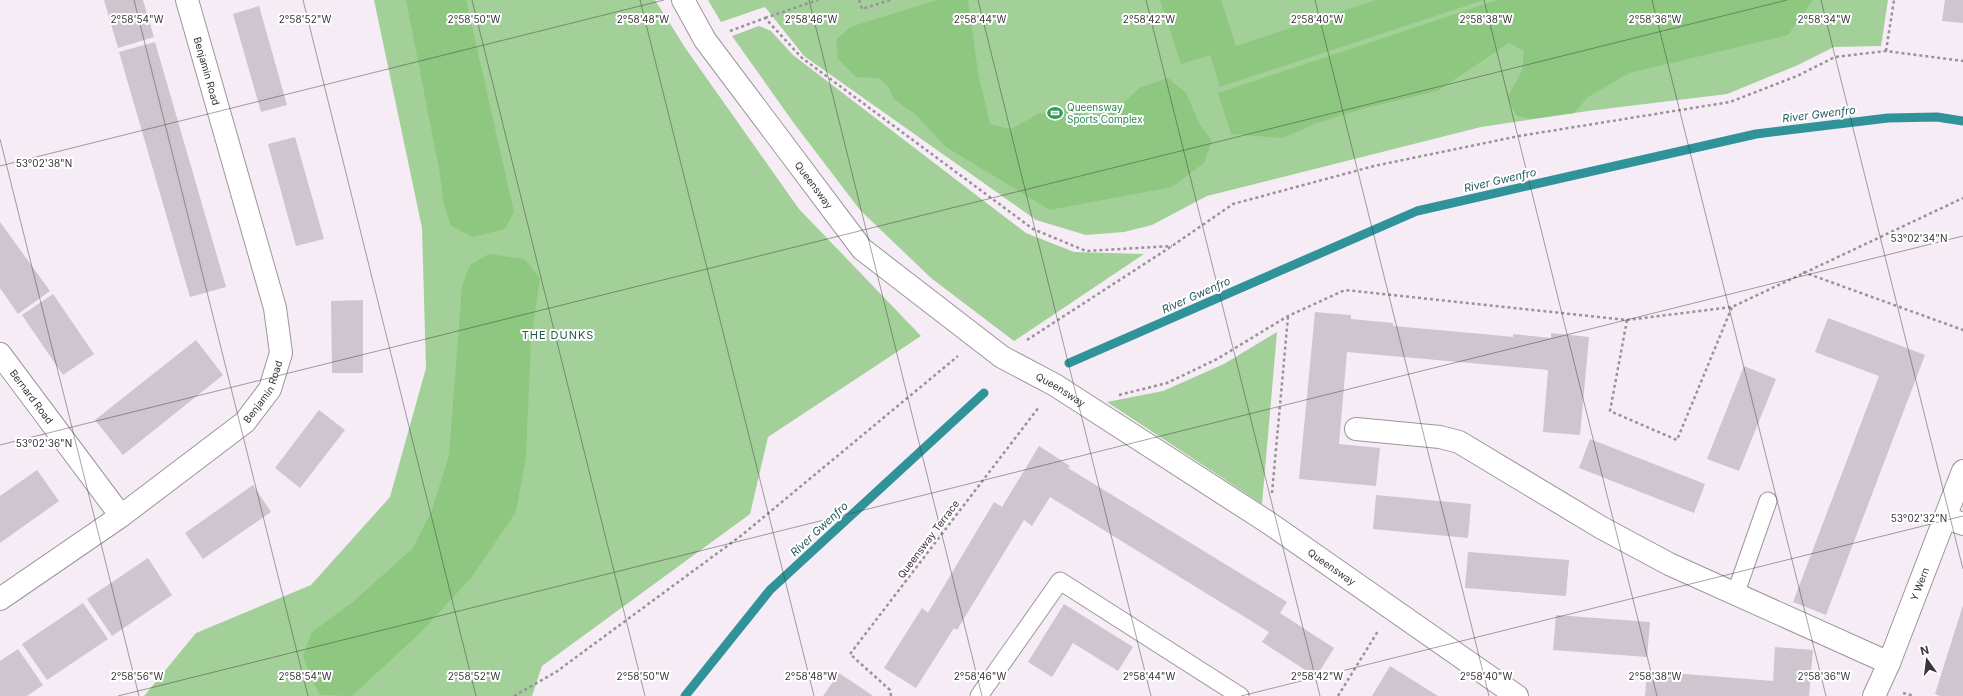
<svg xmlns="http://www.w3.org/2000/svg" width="1963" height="696" font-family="Inter,sans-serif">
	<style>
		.green { fill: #a2d098 }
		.forest { fill: #8ec780 }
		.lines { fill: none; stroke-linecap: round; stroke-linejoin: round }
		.stream { stroke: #31939a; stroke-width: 9 }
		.building { fill: #cfc5ce }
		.service-casing { stroke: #9d949c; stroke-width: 19 }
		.minor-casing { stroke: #9d949c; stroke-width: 24 }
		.tertiary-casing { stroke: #9d949c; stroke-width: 24 }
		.path { stroke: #999298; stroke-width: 2.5; stroke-dasharray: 3 3; stroke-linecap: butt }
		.service { stroke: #fff; stroke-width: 17 }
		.minor { stroke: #fff; stroke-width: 22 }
		.tertiary { stroke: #fff; stroke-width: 22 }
		.ticks { fill: none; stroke: #393538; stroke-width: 1; stroke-opacity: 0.45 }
		.labels { text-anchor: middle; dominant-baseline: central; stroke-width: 4; stroke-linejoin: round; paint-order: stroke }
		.street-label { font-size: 10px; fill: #393538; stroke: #fff }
		.leisure-label { font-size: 10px; fill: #27864d; stroke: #fff; text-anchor: start }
		.water-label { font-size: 11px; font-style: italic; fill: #235a5e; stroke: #fff }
		.neighbourhood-label { font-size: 11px; letter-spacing: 1px; fill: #225a52; stroke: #fff }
		.ticks-label { font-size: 10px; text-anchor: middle; fill: #393538; stroke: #fff; stroke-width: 4; stroke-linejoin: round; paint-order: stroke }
	</style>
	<rect width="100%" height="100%" fill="#f6ecf5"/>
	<g class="green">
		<path d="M374,0h281l31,49 113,160 122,127 -153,101 -18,77 -208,152 -10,30h-388l52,-63 115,-48 79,-88 36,-129 -4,-140z"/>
		<path d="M708,0h1180l-7,46 -47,1 -36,18 -71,29 -139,17 -107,16 -274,69 -55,29 -28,7 -38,3 -50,-15 -232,-164 -39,-49 -44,15z"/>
		<path d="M759,26l12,5 22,24 233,178 48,19 70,2 -130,87 -83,-63 -71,-68 -67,-88 -61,-86z"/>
		<path d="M1277,332l-15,172 -155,-102 56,-11 61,-27z"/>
	</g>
	<g class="forest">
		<path d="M406,0h60l48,212 -9,17 -32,8 -22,-11 -7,-21 -5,-36z"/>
		<path d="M937,0h31l10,72 12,52 21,5 27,-15 30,-6 22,10 31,-13 18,-17 29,-10 18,15 13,30 13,18 -8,22 -32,24 -122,23 -104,-63 -30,-32 -22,-16 -7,-14 -8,-7 -23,-1 -18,-18 -2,-19 14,-13z"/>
		<path d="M1160,0h61l15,46 140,-46h108l-264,87 -10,-32 -29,9z"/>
		<path d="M1497,0h316l-25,35 -159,38 -41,24 -14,16 -43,6 -14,-3 -10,-18 15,-27 2,-20 -15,-8 -72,48 -71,17 -49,15 -34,15 -52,-4 -13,-41z"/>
		<path d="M489,254l35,5 16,19 -9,61 -5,117 -10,56 -45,66 -51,55 -68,63 -32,-1 -11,-21 -6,-18 9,-24 42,-31 59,-53 19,-38 17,-55 13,-169 8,-21z"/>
	</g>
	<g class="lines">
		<g class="stream">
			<path d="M1069,363l348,-152 339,-77 132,-16 49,-1 26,4"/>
			<path d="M685,696l85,-106 214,-197"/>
		</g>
	</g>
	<g class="building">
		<path d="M104,0h39l11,37 -36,11z"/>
		<path d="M1945,0h18v23l-21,-2z"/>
		<path d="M259,6l28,99 -26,7 -28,-98z"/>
		<path d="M155,42l71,245 -36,10 -71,-245z"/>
		<path d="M295,137l29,102 -28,7 -28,-102z"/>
		<path d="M0,222l50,69 -32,23 -18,-26z"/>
		<path d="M53,294l41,60 -31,21 -41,-60z"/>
		<path d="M363,300v73h-31l-1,-72z"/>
		<path d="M1315,312l36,3v4l42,4v3l90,8 30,3v-3l38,4v-5l38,4 -9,98 -37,-3 5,-62 -201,-18 -8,92 41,4 -4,38 -77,-7z"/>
		<path d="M1828,318l97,37 -99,260 -33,-13 86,-226 -64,-24z"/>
		<path d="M196,340l27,35 -100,80 -28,-35z"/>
		<path d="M1744,366l32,13 -37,92 -32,-12z"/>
		<path d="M319,410l26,20 -45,58 -25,-20z"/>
		<path d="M1590,439l115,45 -11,29 -115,-45z"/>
		<path d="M1039,446l31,20 -2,2 219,134 -7,11 54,35 -18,29 -54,-35 7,-10 -219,-135 -18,29 -8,-6 -67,110 -3,-2 -38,60 -32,-20 38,-60 6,5 66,-111 8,5z"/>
		<path d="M37,470l22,31 -59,42v-47z"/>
		<path d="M253,485l18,27 -68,47 -18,-26z"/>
		<path d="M1376,495l95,9 -3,34 -95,-9z"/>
		<path d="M1468,552l101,8 -3,36 -101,-8z"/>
		<path d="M148,558l24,37 -60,41 -25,-37z"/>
		<path d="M83,603l25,36 -61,41 -25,-36z"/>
		<path d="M1064,604l69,43 -15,24 -45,-28 -21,34 -24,-15z"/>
		<path d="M1963,605v91h-23l-5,-2z"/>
		<path d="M1556,615l94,7 -3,35 -94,-7z"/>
		<path d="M1775,647l38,3 -4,46h-164l2,-25 126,10z"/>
		<path d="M18,649l25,36 -16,11h-27v-35z"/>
		<path d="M1390,666l48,30h-66z"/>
		<path d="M839,673l21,14 13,9h-50z"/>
	</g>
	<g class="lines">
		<defs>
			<g id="service">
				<path d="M1735,595l33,-94"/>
				<path d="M979,696l81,-115 180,115"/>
			</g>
			<g id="minor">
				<path id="s1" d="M0,354l121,162"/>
				<path d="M1356,429l84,8 19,5 143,86 67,36 220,99"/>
				<path d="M1946,518l17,6"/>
				<path id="s2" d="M0,599l121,-83 124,-94 25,-33 11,-36 -6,-45 -88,-308"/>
				<path id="s3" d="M1874,696l15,-33 74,-192"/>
			</g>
			<g id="tertiary">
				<path id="s4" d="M683,0l22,40 157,209 140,108 53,28 214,138 248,173"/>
			</g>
		</defs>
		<use href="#service" class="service-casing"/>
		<use href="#minor" class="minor-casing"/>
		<use href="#tertiary" class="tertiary-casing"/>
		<g class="path">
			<path d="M859,0l3,9 28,-9"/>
			<path d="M765,18l53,-18"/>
			<path d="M730,31l35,-13 37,40 231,171 53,22 86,-5"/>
			<path d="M1886,51l8,-51"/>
			<path d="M1803,272l160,58"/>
			<path d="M1627,320l-17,91 67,29 55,-133"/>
			<path d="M1027,340l145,-94 61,-42 141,-38 145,-30 211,-34 67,-26 38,-19 51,-6 77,10"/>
			<path d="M1119,395l48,-12 50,-24 71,-43 57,-26 282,30 105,-13 231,-109"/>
			<path d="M1272,493l16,-176"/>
			<path d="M1903,693l11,3"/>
			<path d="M514,696l42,-24 186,-137 216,-179"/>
			<path d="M891,696l-1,-6 -40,-36 189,-247"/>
			<path d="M1338,696l40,-65"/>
		</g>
		<use href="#service" class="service"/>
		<use href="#minor" class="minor"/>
		<use href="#tertiary" class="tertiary"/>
	</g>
	<path class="ticks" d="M134,0l174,696M303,0l173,696M472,0l173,696M640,0l174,696M809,0l173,696M978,0l173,696M1146,0l174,696M1315,0l174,696M1484,0l173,696M1652,0l174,696M1821,0l142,569M0,139l139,557M0,166l664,-166M0,445l1787,-445M118,696l1845,-460M1241,696l722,-180"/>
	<defs>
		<symbol id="stadium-bare" viewBox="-9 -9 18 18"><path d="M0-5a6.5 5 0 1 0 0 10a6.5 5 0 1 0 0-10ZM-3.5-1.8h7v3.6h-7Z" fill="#2e9e5b" stroke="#fff" stroke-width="2.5" paint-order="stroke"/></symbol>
	</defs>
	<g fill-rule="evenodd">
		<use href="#stadium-bare" x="1044" y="102" width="22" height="22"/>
	</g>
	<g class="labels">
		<g class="street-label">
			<text transform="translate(207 71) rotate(74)">Benjamin Road</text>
			<text stroke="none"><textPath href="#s4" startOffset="227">Queensway</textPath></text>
			<text stroke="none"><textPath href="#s4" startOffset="551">Queensway</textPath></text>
			<text stroke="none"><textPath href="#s2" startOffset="338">Benjamin Road</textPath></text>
			<text stroke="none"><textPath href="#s1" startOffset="53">Bernard Road</textPath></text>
			<text transform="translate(928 539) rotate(-53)">Queensway Terrace</text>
			<text stroke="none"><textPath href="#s4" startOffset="875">Queensway</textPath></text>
			<text stroke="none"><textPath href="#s3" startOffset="121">Y Wern</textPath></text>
		</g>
		<g class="leisure-label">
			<text x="1067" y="107">Queensway<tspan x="1067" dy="12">Sports Complex</tspan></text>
		</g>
		<g class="water-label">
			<text transform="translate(1819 114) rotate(-7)">River Gwenfro</text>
			<text transform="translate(1500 180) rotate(-13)">River Gwenfro</text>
			<text transform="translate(1196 295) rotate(-24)">River Gwenfro</text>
			<text transform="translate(819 529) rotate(-43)">River Gwenfro</text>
		</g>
		<g class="neighbourhood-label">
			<text x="558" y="335">THE DUNKS</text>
		</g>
	</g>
	<g class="ticks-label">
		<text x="1824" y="23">2°58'34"W</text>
		<text x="137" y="23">2°58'54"W</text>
		<text x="305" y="23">2°58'52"W</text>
		<text x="474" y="23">2°58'50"W</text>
		<text x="643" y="23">2°58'48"W</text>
		<text x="811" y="23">2°58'46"W</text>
		<text x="980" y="23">2°58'44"W</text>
		<text x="1149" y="23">2°58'42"W</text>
		<text x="1317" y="23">2°58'40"W</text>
		<text x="1486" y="23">2°58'38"W</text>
		<text x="1655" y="23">2°58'36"W</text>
		<text x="44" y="167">53°02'38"N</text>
		<text x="1919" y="242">53°02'34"N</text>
		<text x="44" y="447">53°02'36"N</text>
		<text x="1919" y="522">53°02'32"N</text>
		<text x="137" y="680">2°58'56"W</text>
		<text x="305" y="680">2°58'54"W</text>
		<text x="474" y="680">2°58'52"W</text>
		<text x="643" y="680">2°58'50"W</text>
		<text x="811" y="680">2°58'48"W</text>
		<text x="980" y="680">2°58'46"W</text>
		<text x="1149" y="680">2°58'44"W</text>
		<text x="1317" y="680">2°58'42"W</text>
		<text x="1486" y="680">2°58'40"W</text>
		<text x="1655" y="680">2°58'38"W</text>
		<text x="1824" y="680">2°58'36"W</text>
	</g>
	<g transform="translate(1927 660) rotate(346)" stroke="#ffffff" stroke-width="3" paint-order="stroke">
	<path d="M0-3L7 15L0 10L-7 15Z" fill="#393538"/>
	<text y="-6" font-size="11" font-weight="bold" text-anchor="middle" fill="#393538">N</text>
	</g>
</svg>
